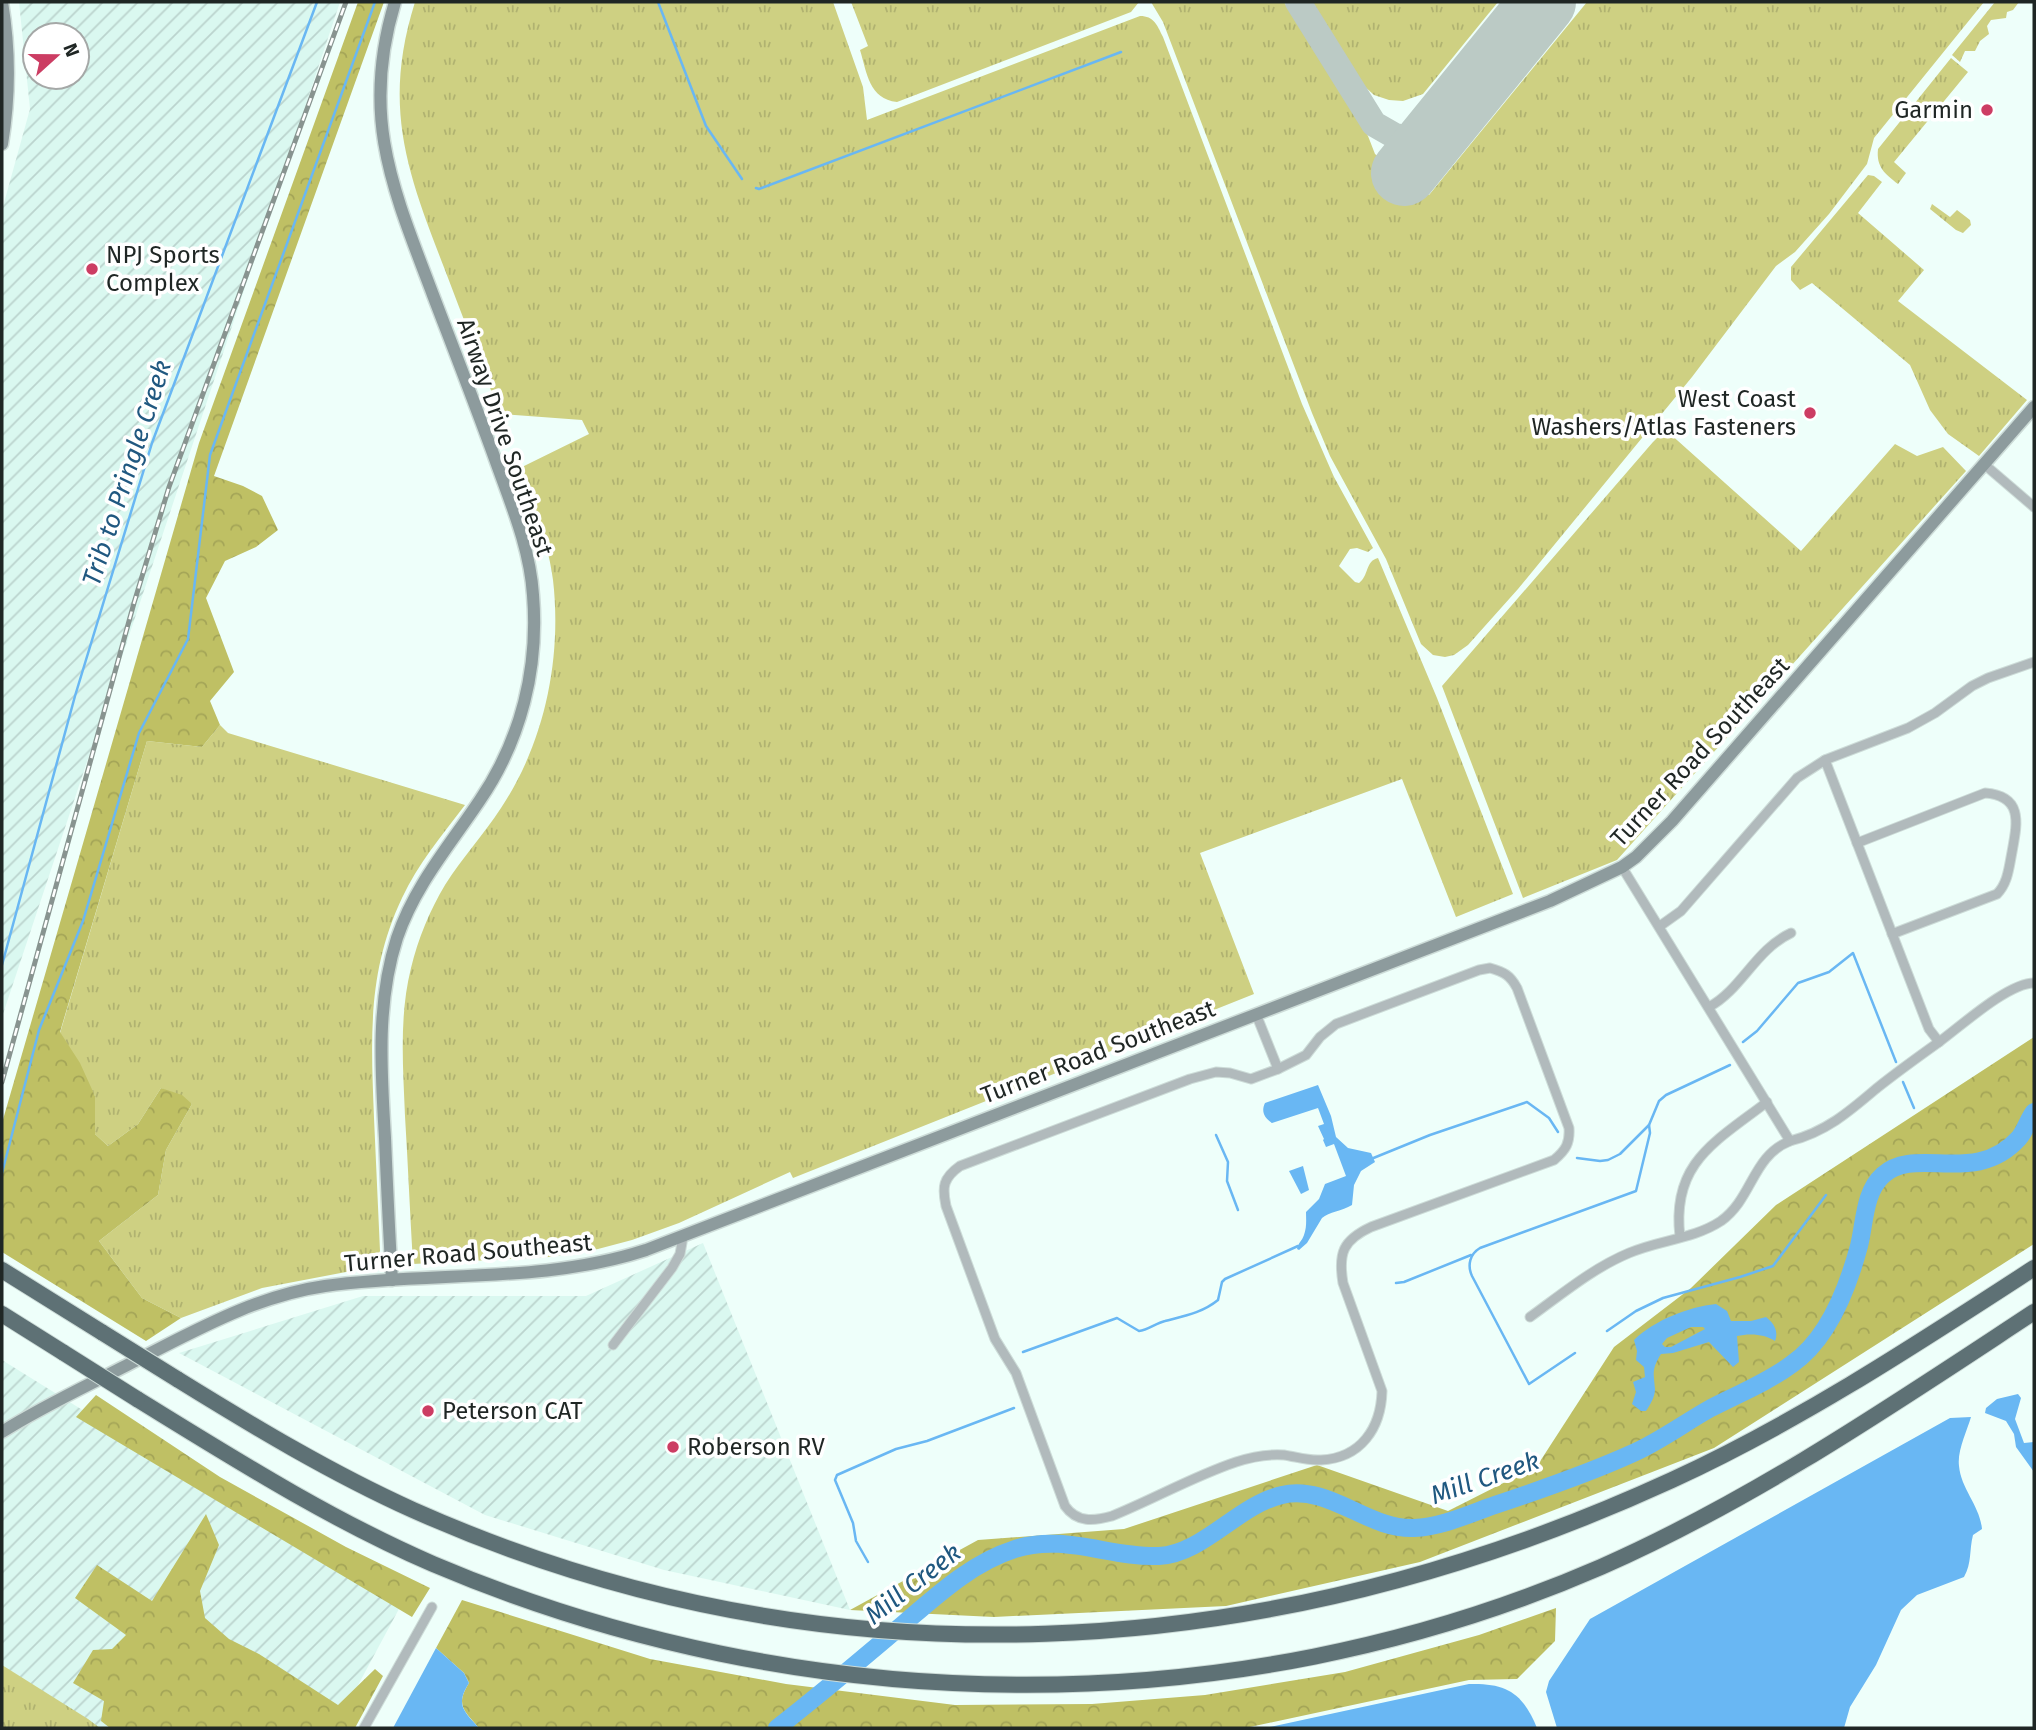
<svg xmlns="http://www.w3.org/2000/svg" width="2036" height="1730" font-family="'Fira Sans',sans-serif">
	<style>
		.industrial { fill: url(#industrial-furrows); fill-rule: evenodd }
		.grass { fill: url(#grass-tufts) }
		.forest { fill: url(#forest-crowns) }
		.water { fill: #69b7f3; fill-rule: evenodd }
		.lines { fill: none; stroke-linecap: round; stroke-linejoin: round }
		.stream { stroke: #69b7f3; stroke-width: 2.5 }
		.river { stroke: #69b7f3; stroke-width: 18 }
		.taxiway { stroke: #bbcac5; stroke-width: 26 }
		.runway { stroke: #bbcac5; stroke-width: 66 }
		.street-casing { stroke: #cddcd8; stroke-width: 11 }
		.secondary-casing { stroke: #cddcd8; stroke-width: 15 }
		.highway-casing { stroke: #cddcd8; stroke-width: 18 }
		.street { stroke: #b1babc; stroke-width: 9 }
		.secondary { stroke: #8d9b9d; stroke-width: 12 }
		.highway { stroke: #5e7175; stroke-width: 16 }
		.rail-casing { stroke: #889490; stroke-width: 5 }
		.rail { stroke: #fff; stroke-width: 2.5; stroke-dasharray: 8; stroke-linecap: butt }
		.highway-bridge-casing { stroke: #cddcd8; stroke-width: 18; stroke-linecap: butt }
		.highway-bridge { stroke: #5e7175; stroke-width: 16 }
		.poi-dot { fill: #cc3d63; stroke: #fff; stroke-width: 2.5 }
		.labels { text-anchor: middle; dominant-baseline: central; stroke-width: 7; stroke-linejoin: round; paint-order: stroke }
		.poi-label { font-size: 24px; fill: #1f2624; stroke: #fff; text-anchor: start }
		.street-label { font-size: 24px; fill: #1f2624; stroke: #fff }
		.water-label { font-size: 26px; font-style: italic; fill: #205880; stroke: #fff }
	</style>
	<defs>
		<pattern id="industrial-furrows" width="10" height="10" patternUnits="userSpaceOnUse" patternTransform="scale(1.75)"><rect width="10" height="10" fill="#daf8f0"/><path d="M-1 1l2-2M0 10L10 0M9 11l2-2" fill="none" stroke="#bbd4ce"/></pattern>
		<pattern id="grass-tufts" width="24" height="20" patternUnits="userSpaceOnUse" patternTransform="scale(1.75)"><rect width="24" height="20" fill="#ced082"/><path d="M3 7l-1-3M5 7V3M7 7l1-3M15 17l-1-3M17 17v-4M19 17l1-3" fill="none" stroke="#b0b270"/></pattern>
		<pattern id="forest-crowns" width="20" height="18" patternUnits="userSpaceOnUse" patternTransform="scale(1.75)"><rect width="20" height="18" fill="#bfc064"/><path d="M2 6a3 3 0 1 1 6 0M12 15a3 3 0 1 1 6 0" fill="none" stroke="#a4a557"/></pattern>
	</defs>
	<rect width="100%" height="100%" fill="#eefffa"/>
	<g class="industrial">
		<path d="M19,2h321l-338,1015v-807l28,-101zM35,35h42v42h-42z"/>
		<path d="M703,1243l147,367 -186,-40 -179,-55 -306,-162 184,-57h223z"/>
		<path d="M2,1360l398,247 -65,121h-333z"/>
	</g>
	<g class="grass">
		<path d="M415,2h418l30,85 4,33 273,-104c14,0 17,9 23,21l139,367 32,73 39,71 -5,4 -11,-4 -7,1 -11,17 16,16 4,1c10,-7 6,-22 19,-25l59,140 76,196 -57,23 -54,-138 -202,74 54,141 -461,184 -3,-6 -111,51 -47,17 -34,9 -49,8 -136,7c-3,-50 -5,-99 -8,-148 -2,-50 -6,-100 6,-148 7,-29 19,-58 34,-83 17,-27 39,-51 56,-77 44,-66 61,-150 52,-228 -5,-39 -20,-75 -33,-112l69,-34 -7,-14 -82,-6c-18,-48 -37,-96 -55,-144 -38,-98 -63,-163 -30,-268z"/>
		<path d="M851,2h288l-8,10 -234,90c-28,-3 -30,-29 -37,-52l8,-4z"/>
		<path d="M1151,2h133l84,134 7,18 54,41 158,-193h397l-110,136 -7,26 -38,50 -34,38 -19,14 -84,111 -174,212 -50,56 -14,10 -9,2 -12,-2 -12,-11 -35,-85 -56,-103 -18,-43 -149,-391z"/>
		<path d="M1311,2h187l-75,92 -20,7 -14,-1 -15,-5 -11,-10z"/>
		<path d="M1995,2h24l-6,8 -6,2 -1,6 -15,2 -4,6 2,8 -9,7 -5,10h-10l-5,11 -8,-7z"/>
		<path d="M1951,58l17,14 -74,90 12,11 -8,11c-13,-10 -22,-17 -20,-35z"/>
		<path d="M1868,175l6,1 8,6 -24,31 66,57 -26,31 129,99 -48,56 -31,-22 -18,-24 -20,-45 -98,-82 -12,7 -9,-10v-13z"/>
		<path d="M1932,204l18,13 7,-7 13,10 1,5 -8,8 -7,-3 -26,-21z"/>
		<path d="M1668,432l133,119 94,-107 22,12 26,-9 23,24 -349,389 -94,38 -81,-212 211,-244 9,-9z"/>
		<path d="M220,725l8,8 237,72c-23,30 -47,59 -63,93 -35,74 -31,140 -28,220 2,44 4,89 6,133l-5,11 -8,6 -105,20 -81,30 -39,-20 -43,-57 59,-46 8,-45 26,-46 -31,-16 -23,36 -30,22 -13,-12v-38l-35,-63 87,-292 55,6z"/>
		<path d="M2,1665l86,54 12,9h-98z"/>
	</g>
	<g class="forest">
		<path d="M358,2h26l-170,474 29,10 19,10 16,34 -22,17 -31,14 -19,37 28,74 -24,29 10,24 -18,22 -55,-6 -87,291 20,31 15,33v38l13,12 30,-22 23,-36 21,7 10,9 -26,46 -8,45 -59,46 43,57 39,20 -35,23 -144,-89v-129l197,-680z"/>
		<path d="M2034,1037v207l-320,204 -294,114 -194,44 -232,11 -144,-7 128,-70 146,-11 193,-64 131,46 89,-45 77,-119 77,-59 85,-83z"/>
		<path d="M96,1395l124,82 126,70 84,41 -18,29 -336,-200z"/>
		<path d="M206,1514l13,31 -19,46 5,27 24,21 30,15 79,51 37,-36 8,7 -28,52h-245l-9,-7 3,-20 -31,-18 20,-33 19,-1 14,-14 -51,-37 22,-33 55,36z"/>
		<path d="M462,1600l188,59 136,25 169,21 137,-1 113,-9 140,-23 134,-37 77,-27 -1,33 -38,38 -48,1 -224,48h-766c-15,-17 -24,-23 -10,-45l-5,-10 -28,-25z"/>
	</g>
	<g class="water">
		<path d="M1318,1085l13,31 5,21 12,11 23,5 4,9 -14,9 -7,14 -2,20c-10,6 -23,7 -30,13l-15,25 -8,7 -2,-1c1,-6 5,-8 7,-14 3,-8 2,-16 2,-23l13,-13 6,-15 21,-8 -12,-32 -8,3 -3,-7 1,-1 -6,-13 6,-2 -6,-16 -46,15c-8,-5 -11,-12 -7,-20z"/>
		<path d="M1303,1166l6,24 -8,4 -12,-23z"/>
		<path d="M1716,1304l11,7 4,10h20l15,-4c8,6 13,15 9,24 -10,-7 -25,-8 -38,-5l2,26 -6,5 -24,-25 -36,11 -12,1c-10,16 -7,19 -6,35 0,8 -5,16 -9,22h-5l-9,-7 4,-12 -3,-10 12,-5 -1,-10 -8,-7 1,-9 -3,-11c21,-20 54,-33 82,-36zM1691,1327h12l2,2 -34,18h-6l-3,-3 5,-6z"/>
		<path d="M2018,1394l3,4 -6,21 9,24 10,-1v30l-18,-25 -2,-13 -8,-13 -21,-8 1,-5 11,-9z"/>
		<path d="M1971,1417c-4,14 -14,34 -12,49 2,23 21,40 23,63l-9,6c-4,16 -1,28 -9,42l-47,18 -16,15 -25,55 -26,42 -6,21h-287l-11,-36 3,-11 41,-62 360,-201z"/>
		<path d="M436,1648l28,25 5,10c-14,22 -5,28 10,45h-86z"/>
		<path d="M1469,1684c37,-1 53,8 68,44h-272z"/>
	</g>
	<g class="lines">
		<g class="stream">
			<path d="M658,2l48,124 36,53"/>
			<path d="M756,188l3,1 362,-137"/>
			<path d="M2,965l73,-269 77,-253 165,-441"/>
			<path d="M1743,1042l14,-11 41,-48 31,-11 24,-19 43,109"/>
			<path d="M1903,1082l11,26"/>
			<path d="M1216,1135l12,27 -1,19 11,29"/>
			<path d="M1577,1158l23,3 8,-1 12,-6 29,-29 10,-24 7,-6 64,-30"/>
			<path d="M1371,1159l59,-24 97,-33 22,16 9,14"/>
			<path d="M2,1173l37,-143 44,-109 56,-188 49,-94 22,-184 165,-453"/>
			<path d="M1396,1283l8,-1 67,-27"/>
			<path d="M1607,1331l29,-20 27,-13 77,-21 33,-11 53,-71"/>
			<path d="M1023,1352l94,-34 22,13c9,-1 17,-8 26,-10 19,-5 37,-8 53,-21l4,-18 3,-3 73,-33"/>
			<path d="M1575,1353l-46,31 -57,-108c-5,-11 -2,-22 8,-28l156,-57 14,-58 -1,-8"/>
			<path d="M868,1562l-12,-21 -3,-18 -18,-43 2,-5 59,-26 31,-8 87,-33"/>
		</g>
		<path class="river" d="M777,1728c40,-31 79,-64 118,-97 37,-31 73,-67 120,-82 49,-16 95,9 144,7 44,-2 79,-51 123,-61 47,-11 86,35 132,33 27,-1 55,-14 81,-23 45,-15 92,-31 136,-51 28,-12 53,-31 80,-46 27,-14 57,-26 81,-44 36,-25 56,-77 67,-118 6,-24 5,-54 24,-71 33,-30 92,12 136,-37 6,-7 9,-18 15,-26"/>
		<path class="taxiway" d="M1298,2l76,122 21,12 22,4 23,-11"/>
		<path class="runway" d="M1404,173l139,-171"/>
		<defs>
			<g id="street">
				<path d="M1985,465l49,42"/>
				<path d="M2034,662l-46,16 -16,8 -37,27 -27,15 -83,32 104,269 10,13c22,-16 69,-59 95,-59"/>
				<path d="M1857,843l128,-50c39,3 32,31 27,59 -3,15 -4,31 -15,42l-105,40"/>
				<path d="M1622,867l168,274c36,-9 60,-30 87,-53 20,-16 41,-31 62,-46"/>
				<path d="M1660,926l21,-15 116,-133 28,-18"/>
				<path d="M1490,968c14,4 20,7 27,20l52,140c1,15 -3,22 -15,32l-183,67c-28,13 -33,26 -28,56l39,108c-1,37 -21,67 -61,69 -13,1 -24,-3 -37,-5 -16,-1 -33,2 -48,7 -42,14 -82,37 -124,54 -18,5 -35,7 -47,-10l-49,-133 -21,-34 -49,-133c-4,-19 -3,-28 14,-40l230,-87 26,-7 14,1 21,6 27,-10 28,-14 14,-18 16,-13 143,-54z"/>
				<path d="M1709,1007c33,-18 46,-57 82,-74"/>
				<path d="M1256,1014l22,55"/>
				<path d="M1680,1237c-9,-74 35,-95 87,-135"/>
				<path d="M1530,1317c32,-23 63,-49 99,-64 30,-13 65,-14 92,-32 32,-23 31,-65 69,-80"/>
				<path d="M613,1345l59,-77 8,-14 3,-17"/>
				<path d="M364,1728l68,-121"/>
			</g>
			<g id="secondary">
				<path d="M2,144c8,-48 8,-94 0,-142"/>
				<path d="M392,1280c-3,-47 -5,-94 -7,-142 -4,-67 -9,-135 12,-200 18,-53 53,-93 83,-138 41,-60 59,-132 53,-205 -3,-47 -22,-91 -38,-136 -20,-55 -41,-109 -62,-164 -40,-106 -73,-178 -38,-293"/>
				<path d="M2,1432c41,-26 87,-47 131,-70 62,-31 122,-66 192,-76 107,-15 217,-2 321,-36l904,-349 72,-34 14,-10 36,-36 362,-414"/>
			</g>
			<g id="highway">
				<path d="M2,1270l101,63"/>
				<path d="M2,1314l62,39"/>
				<path d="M177,1379c76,47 154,94 236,131 413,184 854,156 1259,-30 128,-59 245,-136 362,-212"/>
				<path d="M137,1399c96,59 192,120 296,165 369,157 798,164 1168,3 154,-68 293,-163 433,-255"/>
			</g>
		</defs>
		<use href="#street" class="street-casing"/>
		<use href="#secondary" class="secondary-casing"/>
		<use href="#highway" class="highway-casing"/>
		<use href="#street" class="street"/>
		<use href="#secondary" class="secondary"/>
		<use href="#highway" class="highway"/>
		<defs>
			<path id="rail" d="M2,1082l132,-479 35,-116 177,-485"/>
		</defs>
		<use href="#rail" class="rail-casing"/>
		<use href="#rail" class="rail"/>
		<defs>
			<g id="highway-bridge">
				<path d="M103,1333l74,46"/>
				<path d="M64,1353l73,46"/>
			</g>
		</defs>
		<use href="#highway-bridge" class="highway-bridge-casing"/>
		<use href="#highway-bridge" class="highway-bridge"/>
	</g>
	<g class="poi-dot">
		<circle cx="1987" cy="110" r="7"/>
		<circle cx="92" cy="269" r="7"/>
		<circle cx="1810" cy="413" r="7"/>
		<circle cx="428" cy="1411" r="7"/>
		<circle cx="673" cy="1447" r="7"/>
	</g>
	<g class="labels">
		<g class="poi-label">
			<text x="1973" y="110" text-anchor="end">Garmin</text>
			<text x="106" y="255">NPJ Sports<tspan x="106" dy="28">Complex</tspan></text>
			<text x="1796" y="399" text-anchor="end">West Coast<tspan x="1796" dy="28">Washers/Atlas Fasteners</tspan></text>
			<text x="442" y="1411">Peterson CAT</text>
			<text x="687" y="1447">Roberson RV</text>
		</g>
		<g class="street-label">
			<text transform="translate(505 437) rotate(71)">Airway Drive Southeast</text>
			<text transform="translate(1700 752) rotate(-47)">Turner Road Southeast</text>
			<text transform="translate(1098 1052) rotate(-21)">Turner Road Southeast</text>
			<text transform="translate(468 1253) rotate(-5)">Turner Road Southeast</text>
		</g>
		<g class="water-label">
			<text transform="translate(127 473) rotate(-72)">Trib to Pringle Creek</text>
			<text transform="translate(1485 1478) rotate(-19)">Mill Creek</text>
			<text transform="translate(913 1584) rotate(-38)">Mill Creek</text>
		</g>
	</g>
	<rect width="2036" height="1730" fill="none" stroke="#1f2624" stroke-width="7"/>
	<g transform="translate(56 56) rotate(69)"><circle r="33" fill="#ffffff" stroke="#a5a8a7" stroke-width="2"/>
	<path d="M0-5L12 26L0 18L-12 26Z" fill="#cc3d63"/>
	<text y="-10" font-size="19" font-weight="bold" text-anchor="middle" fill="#1f2624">N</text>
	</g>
</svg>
